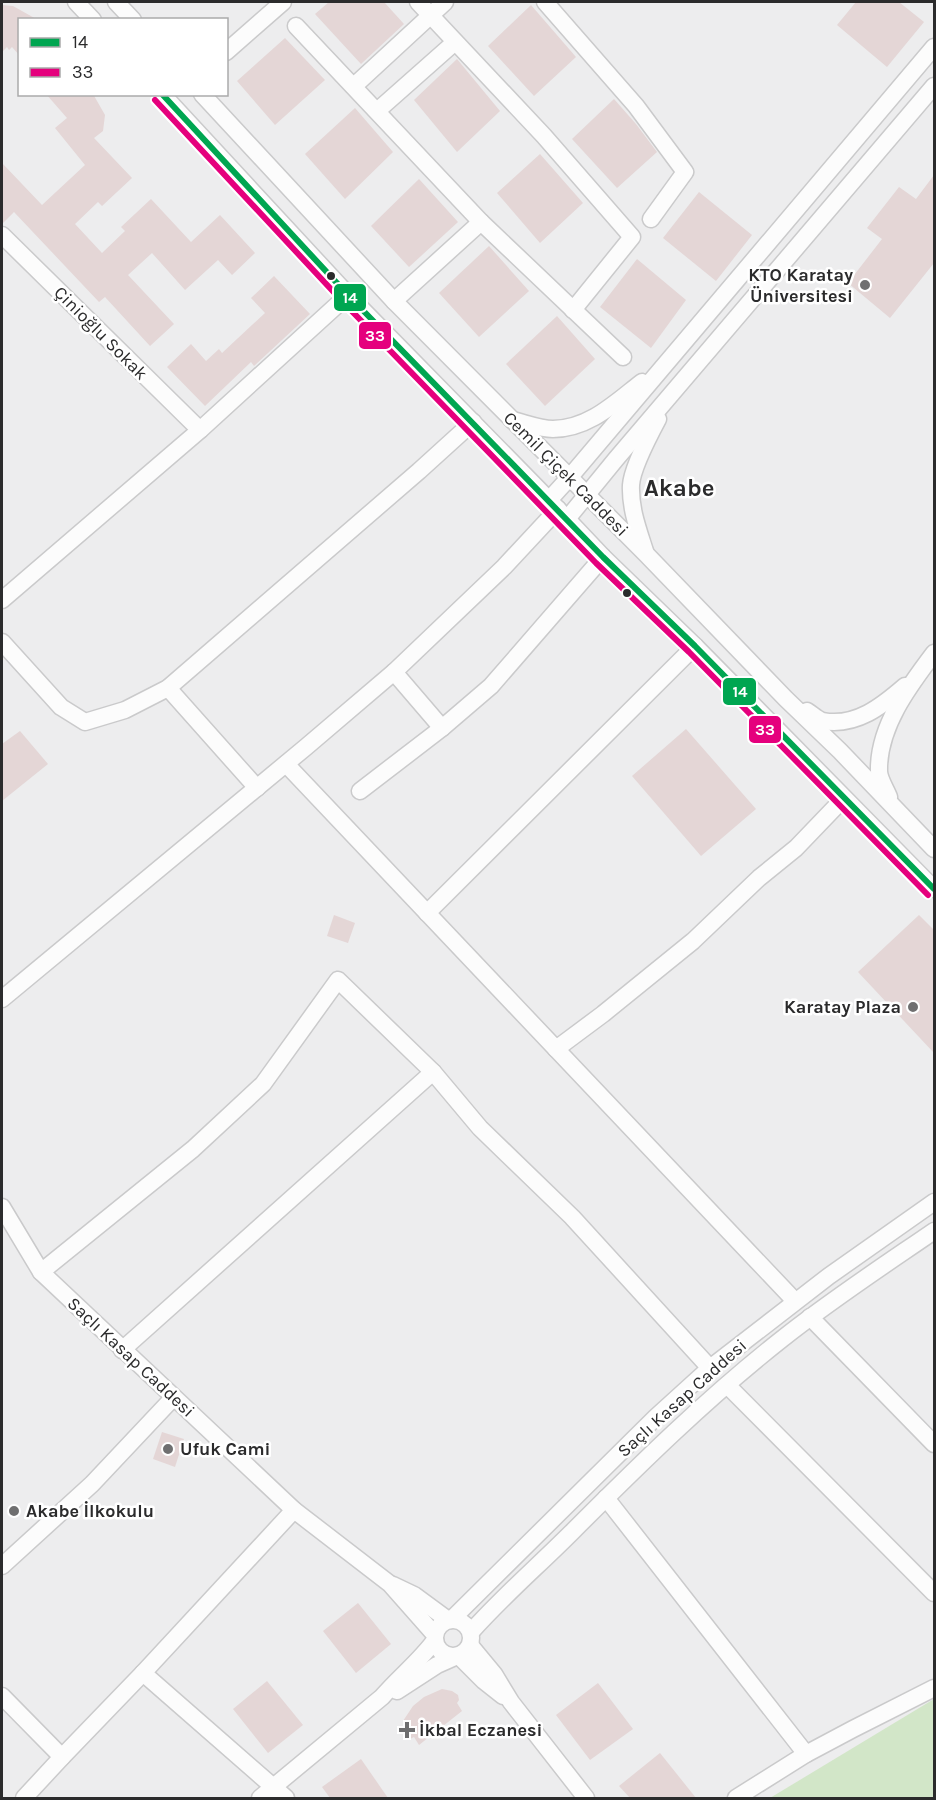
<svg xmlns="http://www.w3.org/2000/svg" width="936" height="1800" font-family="Karla,sans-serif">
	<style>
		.green { fill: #d2e6c8 }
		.building { fill: #e4d6d6 }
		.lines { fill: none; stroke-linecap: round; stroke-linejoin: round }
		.minor-casing { stroke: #cacacb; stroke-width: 19 }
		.minor { stroke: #fcfcfc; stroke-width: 16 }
		.bus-1-casing { stroke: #fff; stroke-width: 10 }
		.bus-2-casing { stroke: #fff; stroke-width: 10 }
		.bus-1 { stroke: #00a651; stroke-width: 6 }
		.bus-2 { stroke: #e5007d; stroke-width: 6 }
		.bus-dot { fill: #2b2b2c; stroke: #fff; stroke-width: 2 }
		.poi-dot { fill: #6f6f70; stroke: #fff; stroke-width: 2 }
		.labels { text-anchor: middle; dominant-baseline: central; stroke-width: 5; stroke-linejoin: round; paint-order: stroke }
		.poi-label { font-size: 18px; font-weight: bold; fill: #2b2b2c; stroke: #fff; text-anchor: start }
		.street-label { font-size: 18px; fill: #2b2b2c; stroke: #fff }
		.district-label { font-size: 24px; font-weight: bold; fill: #2b2b2c; stroke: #fff }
		.line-badge { stroke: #fff; stroke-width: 2 }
		.badge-label { font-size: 16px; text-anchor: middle; font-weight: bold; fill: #fff }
	</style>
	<rect width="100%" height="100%" fill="#ededee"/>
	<path class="green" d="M934,1699v99h-164z"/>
	<g class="building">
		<path d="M329,2h55l20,22 -43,40 -46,-50z"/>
		<path d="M856,2h43l25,20 -37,45 -50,-42z"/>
		<path d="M2,5l11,1 25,14h-18v36l-8,-9 -3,3 -2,-3 -5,5z"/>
		<path d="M531,5l45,52 -42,39 -46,-50z"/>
		<path d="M285,38l40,42 -50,45 -38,-44z"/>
		<path d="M457,59l43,52 -43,41 -43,-52z"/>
		<path d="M46,94h47l12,21 -2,16 -9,7 38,40 -30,28 -4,-4 -23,22 27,29 23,-22 -4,-4 30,-28 40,43 29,-27 35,38 -23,22 -14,-15 -33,30 -33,-37 -24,22 46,49 -24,22 -45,-49 -6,5 -85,-90 -12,12v-61l40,42 43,-40 -30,-37 12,-10z"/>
		<path d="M614,99l22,25 21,28 -40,36 -45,-49z"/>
		<path d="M355,108l38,44 -48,47 -40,-45z"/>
		<path d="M540,154l43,49 -43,40 -43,-50z"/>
		<path d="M934,175v88l-44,55 -42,-35 34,-44 -15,-11 32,-41 17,12z"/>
		<path d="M419,179l39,43 -49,45 -38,-41z"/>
		<path d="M699,192l53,43 -36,46 -53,-43z"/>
		<path d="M489,246l40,45 -50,46 -40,-44z"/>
		<path d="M637,259l49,41 -35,48 -51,-41z"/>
		<path d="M274,276l36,38 -56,52 -3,-4 -46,44 -38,-39 24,-23 15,17 13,-12 3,4 43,-40 -14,-15z"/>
		<path d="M557,316l38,43 -50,47 -39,-42z"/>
		<path d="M686,729l70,80 -55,47 -69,-80z"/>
		<path d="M20,731l28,33 -46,37v-57z"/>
		<path d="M334,915l21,8 -7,20 -21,-7z"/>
		<path d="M919,915l15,15v123l-76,-81z"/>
		<path d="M162,1432l22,7 -9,28 -22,-8z"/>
		<path d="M358,1603l33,41 -35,29 -33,-42z"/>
		<path d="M267,1681l36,44 -35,28 -35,-44z"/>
		<path d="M598,1683l35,46 -43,31 -34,-45z"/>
		<path d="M442,1689l10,2 6,4 1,5 -2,3 5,8 -43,34 -5,-8 -4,2 -6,-2 -1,-16 10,-15 11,-9z"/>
		<path d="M660,1753l36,45h-66l-11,-12z"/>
		<path d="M361,1759l27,39h-58l-8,-11z"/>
	</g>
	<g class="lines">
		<defs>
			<g id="minor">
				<path d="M76,2l17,18"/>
				<path d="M116,2l17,18"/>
				<path d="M418,2l126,134 88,101 -59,73"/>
				<path d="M545,2l91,104 49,66 -34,47"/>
				<path d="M296,26l185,196"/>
				<path d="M226,52l57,-50"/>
				<path d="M354,86l91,-84"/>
				<path d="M162,94l186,201 201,205 54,57 92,89 239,243"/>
				<path d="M202,94l192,207 252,253 140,145 54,52 94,98"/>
				<path d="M377,111l78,-69"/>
				<path d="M2,235l198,195"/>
				<path d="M394,301l87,-79 142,135"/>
				<path d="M512,420c13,3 28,9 41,9 36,0 63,-27 89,-47"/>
				<path d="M549,500l20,-22 365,-431"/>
				<path d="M567,519l49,-60 318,-373"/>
				<path d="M645,551c-7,-22 -15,-43 -14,-66 1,-16 19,-51 27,-66"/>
				<path d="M2,600l198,-170 148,-135"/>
				<path d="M2,642l59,65 24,15 40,-12 43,-22 251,-217 54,-49"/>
				<path d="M394,672l48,56"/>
				<path d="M168,688l89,100"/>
				<path d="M807,711c5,3 11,9 16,10 33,6 59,-15 82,-35"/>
				<path d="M286,764l509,537"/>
				<path d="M360,791l82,-63 49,-42 112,-129"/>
				<path d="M889,797c-3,-8 -10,-18 -10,-26 -1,-44 30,-85 55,-118"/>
				<path d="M427,913l268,-267"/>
				<path d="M2,999l304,-252 88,-75 110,-105 54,-58"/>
				<path d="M556,1049l47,-35 90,-73 66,-63 37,-30 48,-50"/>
				<path d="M2,1207l39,65 253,238 96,74 45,51"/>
				<path d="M41,1272l152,-123 70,-65 75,-104 95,92 47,56 92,89 138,151"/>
				<path d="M810,1317l124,127"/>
				<path d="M122,1350l311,-278"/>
				<path d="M727,1385l207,208"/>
				<path d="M606,1498l200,256"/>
				<path d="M2,1566l90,-82 81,-86"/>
				<path d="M393,1585l21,10 34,25"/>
				<circle cx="453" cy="1638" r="18"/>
				<path d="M451,1620l205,-203 54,-49 119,-92 105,-74"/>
				<path d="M471,1632c31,-35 67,-66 100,-99 68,-68 136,-135 211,-194 49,-39 101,-73 152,-108"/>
				<path d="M470,1645l24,29 17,28 75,96"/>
				<path d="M459,1656l25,25 19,15"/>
				<path d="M143,1673l143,125"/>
				<path d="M397,1691l40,-26 18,-8"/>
				<path d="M2,1696l60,61"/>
				<path d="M24,1798l38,-41 81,-84 151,-163"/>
				<path d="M260,1798l122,-101c17,-20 38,-36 53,-57"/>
				<path d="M736,1798l70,-44 47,-25 81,-41"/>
			</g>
		</defs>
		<use href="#minor" class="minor-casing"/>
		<use href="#minor" class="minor"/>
		<defs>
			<path id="bus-1" d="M162,94l186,201 255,262 92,89 239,243"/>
			<path id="bus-2" d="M155,100l187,201 254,262 93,89 239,243"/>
		</defs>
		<use href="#bus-1" class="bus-1-casing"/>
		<use href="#bus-2" class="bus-2-casing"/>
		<use href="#bus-1" class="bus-1"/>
		<use href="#bus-2" class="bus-2"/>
	</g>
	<g class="bus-dot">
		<circle cx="331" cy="276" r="5"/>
		<circle cx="627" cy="593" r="5"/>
	</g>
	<g class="poi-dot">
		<circle cx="865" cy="285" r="6"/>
		<circle cx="913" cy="1007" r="6"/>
		<circle cx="168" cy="1449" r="6"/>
		<circle cx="14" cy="1511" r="6"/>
		<path d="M404 1721h6v6h6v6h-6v6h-6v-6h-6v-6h6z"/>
	</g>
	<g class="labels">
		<g class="poi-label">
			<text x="853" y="275" text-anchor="end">KTO Karatay<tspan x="853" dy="21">Üniversitesi</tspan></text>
			<text x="901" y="1007" text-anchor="end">Karatay Plaza</text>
			<text x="180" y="1449">Ufuk Cami</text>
			<text x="26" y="1511">Akabe İlkokulu</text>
			<text x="419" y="1730">İkbal Eczanesi</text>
		</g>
		<g class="street-label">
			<text transform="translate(101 333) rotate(45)">Çinioğlu Sokak</text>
			<text transform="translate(566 474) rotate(45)">Cemil Çiçek Caddesi</text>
			<text transform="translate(131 1357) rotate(43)">Saçlı Kasap Caddesi</text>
			<text transform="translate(682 1398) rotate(-42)">Saçlı Kasap Caddesi</text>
		</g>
		<g class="district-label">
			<text x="679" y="488">Akabe</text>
		</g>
	</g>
	<g class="line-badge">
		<rect x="333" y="283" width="34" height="29" rx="6" fill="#00a651"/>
		<rect x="358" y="321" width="34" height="29" rx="6" fill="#e5007d"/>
		<rect x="722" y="677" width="35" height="29" rx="6" fill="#00a651"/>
		<rect x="748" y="715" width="34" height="29" rx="6" fill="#e5007d"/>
	</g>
	<g class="badge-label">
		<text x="350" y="303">14</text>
		<text x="375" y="341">33</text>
		<text x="740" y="697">14</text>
		<text x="765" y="735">33</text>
	</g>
	<rect width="936" height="1800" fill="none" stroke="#2b2b2c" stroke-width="6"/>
	<rect x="18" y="18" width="210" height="78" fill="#ffffff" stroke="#aaaaab" stroke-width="1.5"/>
	<rect x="30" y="38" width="30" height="9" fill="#00a651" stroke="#aaaaab" stroke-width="1.5"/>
	<text x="72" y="48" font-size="18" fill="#2b2b2c">14</text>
	<rect x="30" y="68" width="30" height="9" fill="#e5007d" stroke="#aaaaab" stroke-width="1.5"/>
	<text x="72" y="78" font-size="18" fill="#2b2b2c">33</text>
</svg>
